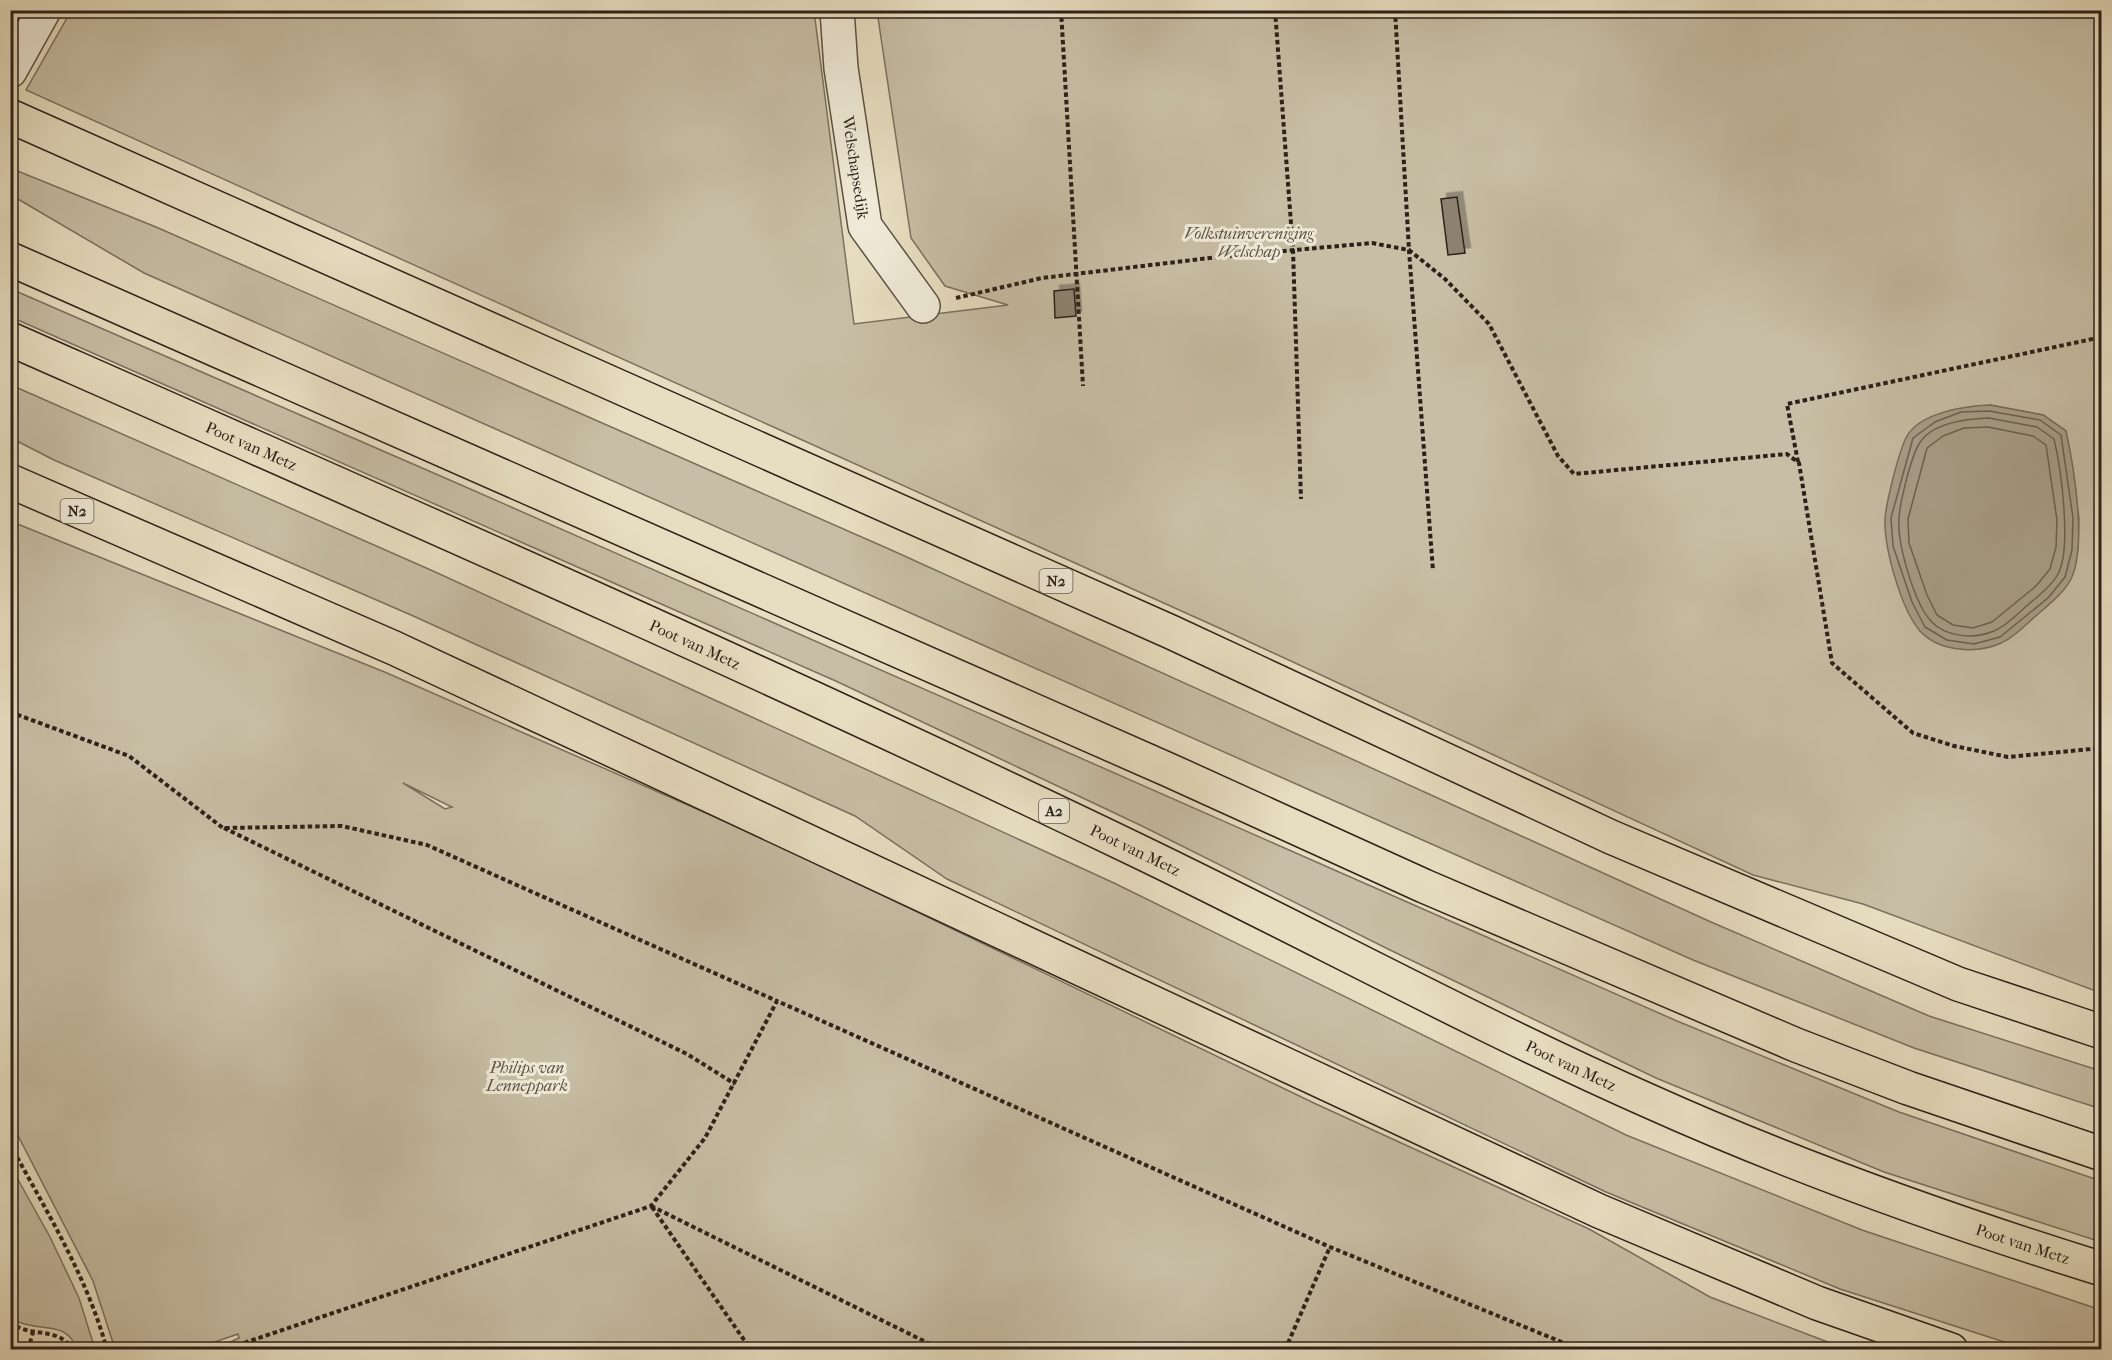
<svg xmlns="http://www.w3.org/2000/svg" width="2112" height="1360" font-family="'IM FELL French Canon',serif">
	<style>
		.green { fill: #c7bea5; stroke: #7a7060; stroke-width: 1.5; fill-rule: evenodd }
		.water { fill: #a79e88; stroke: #766c5c; stroke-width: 1.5 }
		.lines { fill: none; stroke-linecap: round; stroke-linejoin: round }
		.shore { stroke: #6a6051; stroke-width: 1.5 }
		.building { fill: #8d8371; stroke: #2c211a; stroke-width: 1.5; filter: url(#shadow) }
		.minor-casing { stroke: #5b5044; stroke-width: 36 }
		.highway-casing { stroke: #2c211a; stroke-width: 36 }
		.path { stroke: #2c211a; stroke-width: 4; stroke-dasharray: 4.5 3; stroke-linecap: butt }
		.minor { stroke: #efead7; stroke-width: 33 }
		.highway { stroke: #e7dec1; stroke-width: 33 }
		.labels { text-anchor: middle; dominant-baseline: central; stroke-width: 6; stroke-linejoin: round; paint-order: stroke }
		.shield { fill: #efead7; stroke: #665d53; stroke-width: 1.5 }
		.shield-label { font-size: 15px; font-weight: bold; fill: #2c211a }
		.street-label { font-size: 16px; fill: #2c211a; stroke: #efead7 }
		.park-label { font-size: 16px; font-style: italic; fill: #5a5044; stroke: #efead7 }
	</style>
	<defs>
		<filter id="shadow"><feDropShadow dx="5.5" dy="-5.5" stdDeviation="0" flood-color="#0004"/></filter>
	</defs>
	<rect width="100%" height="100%" fill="#e7dec1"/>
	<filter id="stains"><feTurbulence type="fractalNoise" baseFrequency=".00333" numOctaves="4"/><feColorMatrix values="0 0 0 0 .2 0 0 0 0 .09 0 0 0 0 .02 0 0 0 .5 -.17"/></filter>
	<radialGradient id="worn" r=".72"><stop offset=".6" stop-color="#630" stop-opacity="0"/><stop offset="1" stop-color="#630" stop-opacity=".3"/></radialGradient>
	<g class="green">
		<path d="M71,11h743l40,313 154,-19 -63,-19 -34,-48 -34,-227h1224v982l-238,-89 -110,-29 -525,-243 -1202,-542zM1990,405l53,10 23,16 13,87 -1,32 -158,81 -25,-55z"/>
		<path d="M10,168l146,59 733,322 822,373 218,94 172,55v38l-187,-61 -221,-88 -1549,-687 -133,-78z"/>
		<path d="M11,289l457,199 1209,533 222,91 202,69v61l-217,-70 -228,-94 -266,-128 -248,-124 -304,-144 -827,-365z"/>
		<path d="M11,385l422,186 681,312 512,252 236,95 239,80v39h-75l-186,-60 -234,-97 -659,-313 -92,-63 -444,-201 -357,-155 -43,-22z"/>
		<path d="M10,521l377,152 385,169 544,262 273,125 121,68 136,52h-1630l23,-11 -1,-4 -44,15h-79l-22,-68 -82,-159zM403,783l49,24 -7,2z"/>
		<path d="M11,1167l39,70 29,61 16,51h-18c-13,-31 -36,-15 -63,-29l-4,-11z"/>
	</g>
	<path class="water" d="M1990,405l53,10 23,16c8,36 21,115 5,148 -7,14 -23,26 -34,36 -11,9 -23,23 -36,28 -24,11 -62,9 -81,-12 -19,-22 -36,-83 -35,-112 1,-16 14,-69 22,-83 14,-24 59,-30 83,-31z"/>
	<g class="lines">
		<g class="shore">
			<path d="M1989,411l51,9 21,15 12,83 -1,32 -7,27 -17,21 -48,39 -26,7 -27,-4 -22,-13 -13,-25 -19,-56 -2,-28 22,-80 22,-16 26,-10z"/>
			<path d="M1989,418l48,9 17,12c7,29 18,109 4,135 -6,11 -18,21 -28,29 -11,9 -23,23 -36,28 -19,8 -48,7 -63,-10 -17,-18 -34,-78 -32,-103 1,-16 12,-61 20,-74 13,-22 48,-25 70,-26z"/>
			<path d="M1988,427l45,9 13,9 11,75 -1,27 -6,22 -14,17 -44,36 -19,6 -20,-3 -16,-10 -10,-20 -18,-52 -1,-24 19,-71 16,-12 21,-8z"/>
		</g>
	</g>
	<g class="building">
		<path d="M1457,197l8,56 -17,2 -7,-56z"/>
		<path d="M1074,289l2,27 -21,2 -1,-27z"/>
	</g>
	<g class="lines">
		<defs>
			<g id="minor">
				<path id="s1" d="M837,10l4,58 24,158 58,80"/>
				<path d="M10,71l34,-61"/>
			</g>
			<g id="highway">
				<path d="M10,116l1161,516 440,205 347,147 144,48"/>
				<path d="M10,259l1161,512 253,115 372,159 112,43 194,66"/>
				<path id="s2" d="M10,339c376,166 752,331 1122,509 173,83 341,175 517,253 147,66 299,120 453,168"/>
				<path d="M10,481l384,167 1205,563 218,92 134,47"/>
			</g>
		</defs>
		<use href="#minor" class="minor-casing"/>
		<use href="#highway" class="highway-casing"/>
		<g class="path">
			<path d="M1061,10l22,376"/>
			<path d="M1275,10l18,240 8,249"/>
			<path d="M1395,10l14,240 24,321"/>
			<path d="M956,298l86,-20 176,-21 154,-14 37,7 36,29 44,45 69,132 16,18 213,-20 12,9 33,200 81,70 41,13 54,11 94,-9"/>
			<path d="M1798,462l-11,-58 315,-67"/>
			<path d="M10,712l119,44 94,72 119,-2 85,19 350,156"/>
			<path d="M224,828l463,226 48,30"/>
			<path d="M10,1144c36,67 77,132 97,206"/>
			<path d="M651,1206l291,144"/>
			<path d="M652,1207l99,143"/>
			<path d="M10,1322c20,17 48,3 63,28"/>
			<path d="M28,1350l5,-18"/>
			<path d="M223,1350l428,-144 54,-68 72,-137 553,246 251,103"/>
			<path d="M1285,1350l45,-103"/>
		</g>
		<use href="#minor" class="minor"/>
		<use href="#highway" class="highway"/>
	</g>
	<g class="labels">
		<g class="shield">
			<rect x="60.5" y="499" width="33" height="24" rx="4.5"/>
			<rect x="1039.5" y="569" width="33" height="24" rx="4.5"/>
			<rect x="1039" y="799" width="30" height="24" rx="4.5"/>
		</g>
		<g class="shield-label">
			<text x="77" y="511">N2</text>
			<text x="1056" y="581">N2</text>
			<text x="1054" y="811">A2</text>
		</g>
		<g class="street-label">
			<text stroke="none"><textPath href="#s1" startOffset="159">Welschapsedijk</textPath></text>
			<text stroke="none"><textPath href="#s2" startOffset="264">Poot van Metz</textPath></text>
			<text stroke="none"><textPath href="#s2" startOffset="750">Poot van Metz</textPath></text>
			<text stroke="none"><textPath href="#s2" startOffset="1236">Poot van Metz</textPath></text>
			<text stroke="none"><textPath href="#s2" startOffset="1722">Poot van Metz</textPath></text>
			<text stroke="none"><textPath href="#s2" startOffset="2208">Poot van Metz</textPath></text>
		</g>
		<g class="park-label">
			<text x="1249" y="233">Volkstuinvereniging<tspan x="1249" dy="18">Welschap</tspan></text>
			<text x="527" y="1067">Philips van<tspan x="527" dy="18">Lenneppark</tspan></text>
		</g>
	</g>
	<rect width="2112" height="1360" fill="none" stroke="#e7dec1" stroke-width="36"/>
	<rect x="12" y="12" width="2088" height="1336" fill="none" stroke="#2c211a" stroke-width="3"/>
	<rect x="18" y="18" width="2076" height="1324" fill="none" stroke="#2c211a" stroke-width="1.5"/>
	<rect width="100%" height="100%" filter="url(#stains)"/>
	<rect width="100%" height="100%" fill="url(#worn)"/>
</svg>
